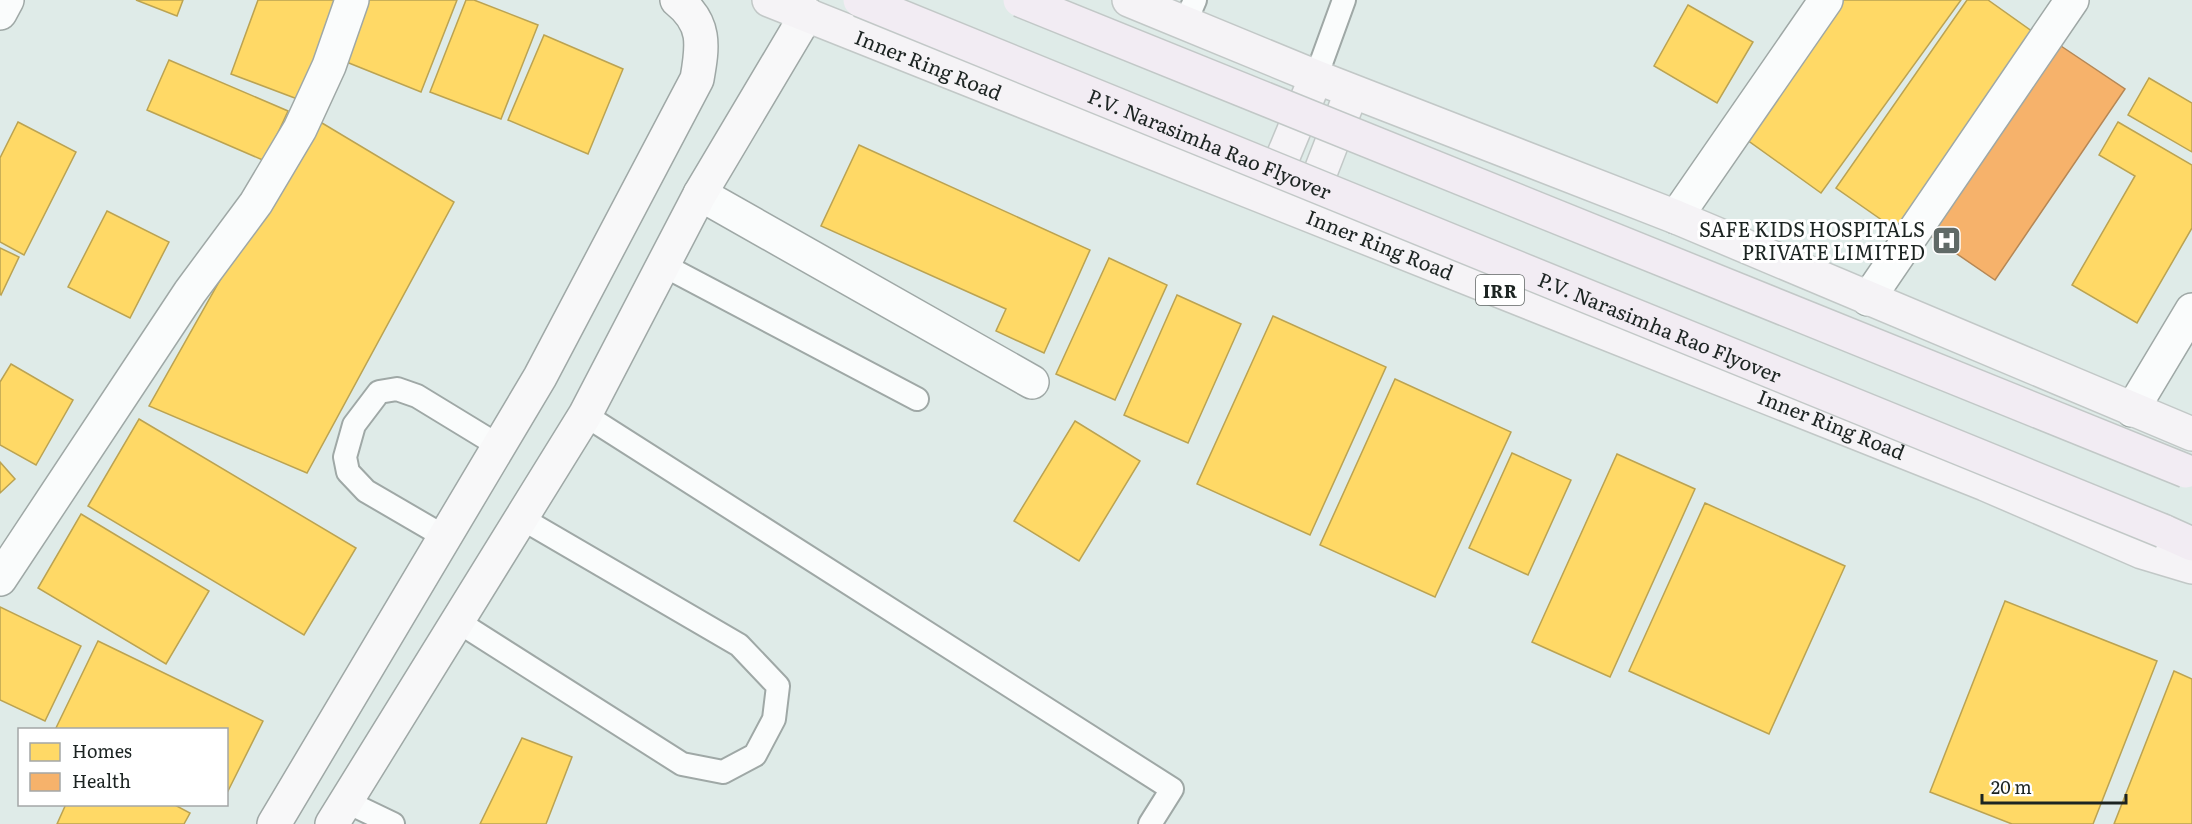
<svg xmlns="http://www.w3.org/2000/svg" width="2192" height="824" font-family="Literata,serif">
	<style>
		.homes { fill: #ffd966; stroke: #bba352; stroke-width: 1.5 }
		.health { fill: #f6b26b; stroke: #b58755; stroke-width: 1.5 }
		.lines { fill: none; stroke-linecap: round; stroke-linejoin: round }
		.lane-casing { stroke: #9fa8a6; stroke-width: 26 }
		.street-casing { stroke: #9fa8a6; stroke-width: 36 }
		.secondary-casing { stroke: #9fa8a6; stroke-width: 36 }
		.primary-casing { stroke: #c2c8c7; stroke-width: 36 }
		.highway-casing { stroke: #c2c8c7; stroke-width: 36 }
		.lane { stroke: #fafcfc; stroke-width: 22 }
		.street { stroke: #fafcfc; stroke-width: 33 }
		.secondary { stroke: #f8f8f9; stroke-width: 33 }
		.primary { stroke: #f5f3f6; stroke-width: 33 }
		.highway { stroke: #f2ecf3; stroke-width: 33 }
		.highway-bridge-casing { stroke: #c2c8c7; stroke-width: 36; stroke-linecap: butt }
		.highway-bridge { stroke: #f2ecf3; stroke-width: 33 }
		.labels { text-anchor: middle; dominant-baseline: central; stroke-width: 6; stroke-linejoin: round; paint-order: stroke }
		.shield { fill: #fff; stroke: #606664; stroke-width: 1.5 }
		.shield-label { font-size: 18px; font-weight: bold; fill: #1c2422 }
		.street-label { font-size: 20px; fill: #1c2422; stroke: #fff }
		.poi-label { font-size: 20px; fill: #1c2422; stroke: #fff; text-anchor: end }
	</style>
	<rect width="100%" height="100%" fill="#dfebe8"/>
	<g class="homes">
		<path d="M136,0h47l-6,16z"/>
		<path d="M258,0h88l-38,103 -77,-29z"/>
		<path d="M356,0h101l-36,92 -87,-35z"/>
		<path d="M466,0h8l64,25 -37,94 -71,-27z"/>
		<path d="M1842,0h119l-140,193 -78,-56z"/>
		<path d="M1967,0h21l48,34 -137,198 -63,-44z"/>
		<path d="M1688,5l65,37 -36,61 -63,-37z"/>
		<path d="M544,35l79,34 -35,85 -80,-34z"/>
		<path d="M169,60l119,51 -23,50 -118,-51z"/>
		<path d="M2149,78l43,25v49l-64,-37z"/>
		<path d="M312,117l142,85 -147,271 -158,-67z"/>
		<path d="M18,122l58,30 -52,103 -24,-13v-84z"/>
		<path d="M2118,122l74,43v63l-55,95 -65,-38 63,-109 -36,-21z"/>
		<path d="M859,145l231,105 -46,103 -48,-22 10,-22 -185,-83z"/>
		<path d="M107,211l62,31 -39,76 -62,-31z"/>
		<path d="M0,248l19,9 -18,38 -1,-1z"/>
		<path d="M1109,258l58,27 -52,115 -59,-26z"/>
		<path d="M1177,295l64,29 -53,119 -64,-28z"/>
		<path d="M1273,316l113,51 -76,168 -113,-51z"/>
		<path d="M11,364l62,36 -37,65 -36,-20v-63z"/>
		<path d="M1395,379l116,53 -76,165 -115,-52z"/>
		<path d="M139,419l217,129 -52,87 -216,-129z"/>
		<path d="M1075,421l65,40 -61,100 -65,-40z"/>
		<path d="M1512,453l59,27 -43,95 -59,-27z"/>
		<path d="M1617,454l78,35 -85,188 -78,-35z"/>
		<path d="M0,462l15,17 -15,14z"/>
		<path d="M1705,503l140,63 -76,168 -140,-63z"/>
		<path d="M81,514l128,77 -43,73 -128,-76z"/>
		<path d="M2005,601l152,60 -64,163h-81l-82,-32z"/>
		<path d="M0,607l81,39 -36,75 -45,-21z"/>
		<path d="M98,641l165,80 -37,74v-65h-171z"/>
		<path d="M2174,671l18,8v145h-78z"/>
		<path d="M522,738l50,19 -26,67h-66z"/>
		<path d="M66,804h107l17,9 -6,11h-127z"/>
	</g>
	<path class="health" d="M2052,40l73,49 -130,191 -73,-50z"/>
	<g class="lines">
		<defs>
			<g id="lane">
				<path d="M1185,23l10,-23"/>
				<path d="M1316,77l28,-77"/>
				<path d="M663,265l254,134"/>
				<path d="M585,415l587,374 -22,35"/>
				<path d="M445,537l-79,-46 -18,-19 -3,-15 9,-32 25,-33 18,-3 20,7 82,50"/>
				<path d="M457,621l225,143 41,8 32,-17 19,-36 4,-33 -39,-41 -218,-127"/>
				<path d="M345,801l48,23"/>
			</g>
			<g id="street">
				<path d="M0,13l7,-13"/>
				<path d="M700,194l332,188"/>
				<path d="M1676,217l150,-217"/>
				<path d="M1868,299l204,-299"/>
				<path d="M2132,410l60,-100"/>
				<path d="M0,579l190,-287 66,-89 44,-74 29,-63 23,-66"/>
			</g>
			<g id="secondary">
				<path d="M274,824l266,-447 157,-298c6,-34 9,-56 -20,-79"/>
				<path d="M332,824l253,-409 115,-221 107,-180"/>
			</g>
			<g id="primary">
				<path id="s1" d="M769,0l1216,484 157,68 50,15"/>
				<path d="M1129,0l187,77 360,140 516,217"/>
				<path d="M1267,195l45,-108"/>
				<path d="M1305,212l43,-111"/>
			</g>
			<path id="highway" d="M2163,531l29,13"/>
		</defs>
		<use href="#lane" class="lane-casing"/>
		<use href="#street" class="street-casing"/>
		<use href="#secondary" class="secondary-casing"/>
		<use href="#primary" class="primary-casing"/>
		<use href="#highway" class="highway-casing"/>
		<use href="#lane" class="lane"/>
		<use href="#street" class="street"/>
		<use href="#secondary" class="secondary"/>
		<use href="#primary" class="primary"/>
		<use href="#highway" class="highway"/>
		<defs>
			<g id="highway-bridge">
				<path id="s2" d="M860,0l1303,531"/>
				<path d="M1020,0l1166,471"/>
			</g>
		</defs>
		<use href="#highway-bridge" class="highway-bridge-casing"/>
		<use href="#highway-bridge" class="highway-bridge"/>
	</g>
	<defs>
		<symbol id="hospital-square" viewBox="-11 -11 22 22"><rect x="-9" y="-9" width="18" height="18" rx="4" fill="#606a67" stroke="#fff"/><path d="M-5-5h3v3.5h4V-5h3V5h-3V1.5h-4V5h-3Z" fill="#fff"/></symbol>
	</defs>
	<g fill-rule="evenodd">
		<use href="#hospital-square" x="1930" y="224" width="33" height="33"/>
	</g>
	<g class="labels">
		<rect class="shield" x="1476" y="275" width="48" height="30" rx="4.5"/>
		<g class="shield-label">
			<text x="1500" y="290">IRR</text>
		</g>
		<g class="street-label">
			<text stroke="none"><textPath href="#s1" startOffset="172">Inner Ring Road</textPath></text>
			<text stroke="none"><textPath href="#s2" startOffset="378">P.V. Narasimha Rao Flyover</textPath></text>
			<text stroke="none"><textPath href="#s1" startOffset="658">Inner Ring Road</textPath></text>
			<text stroke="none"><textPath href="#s2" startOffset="864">P.V. Narasimha Rao Flyover</textPath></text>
			<text stroke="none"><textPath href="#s1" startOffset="1144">Inner Ring Road</textPath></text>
		</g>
		<g class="poi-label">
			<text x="1925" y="228">SAFE KIDS HOSPITALS<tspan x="1925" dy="23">PRIVATE LIMITED</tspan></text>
		</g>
	</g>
	<rect x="18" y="728" width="210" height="78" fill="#ffffff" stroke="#a4a7a7" stroke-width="1.5"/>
	<rect x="30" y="743" width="30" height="18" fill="#ffd966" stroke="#a4a7a7" stroke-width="1.5"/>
	<text x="72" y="758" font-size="18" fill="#1c2422">Homes</text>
	<rect x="30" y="773" width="30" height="18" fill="#f6b26b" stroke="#a4a7a7" stroke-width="1.5"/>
	<text x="72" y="788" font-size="18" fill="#1c2422">Health</text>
	<path d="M1982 794v9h144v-9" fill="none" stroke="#1c2422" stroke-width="3"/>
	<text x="1991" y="794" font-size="18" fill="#1c2422" stroke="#ffffff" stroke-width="4.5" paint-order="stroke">20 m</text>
</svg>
